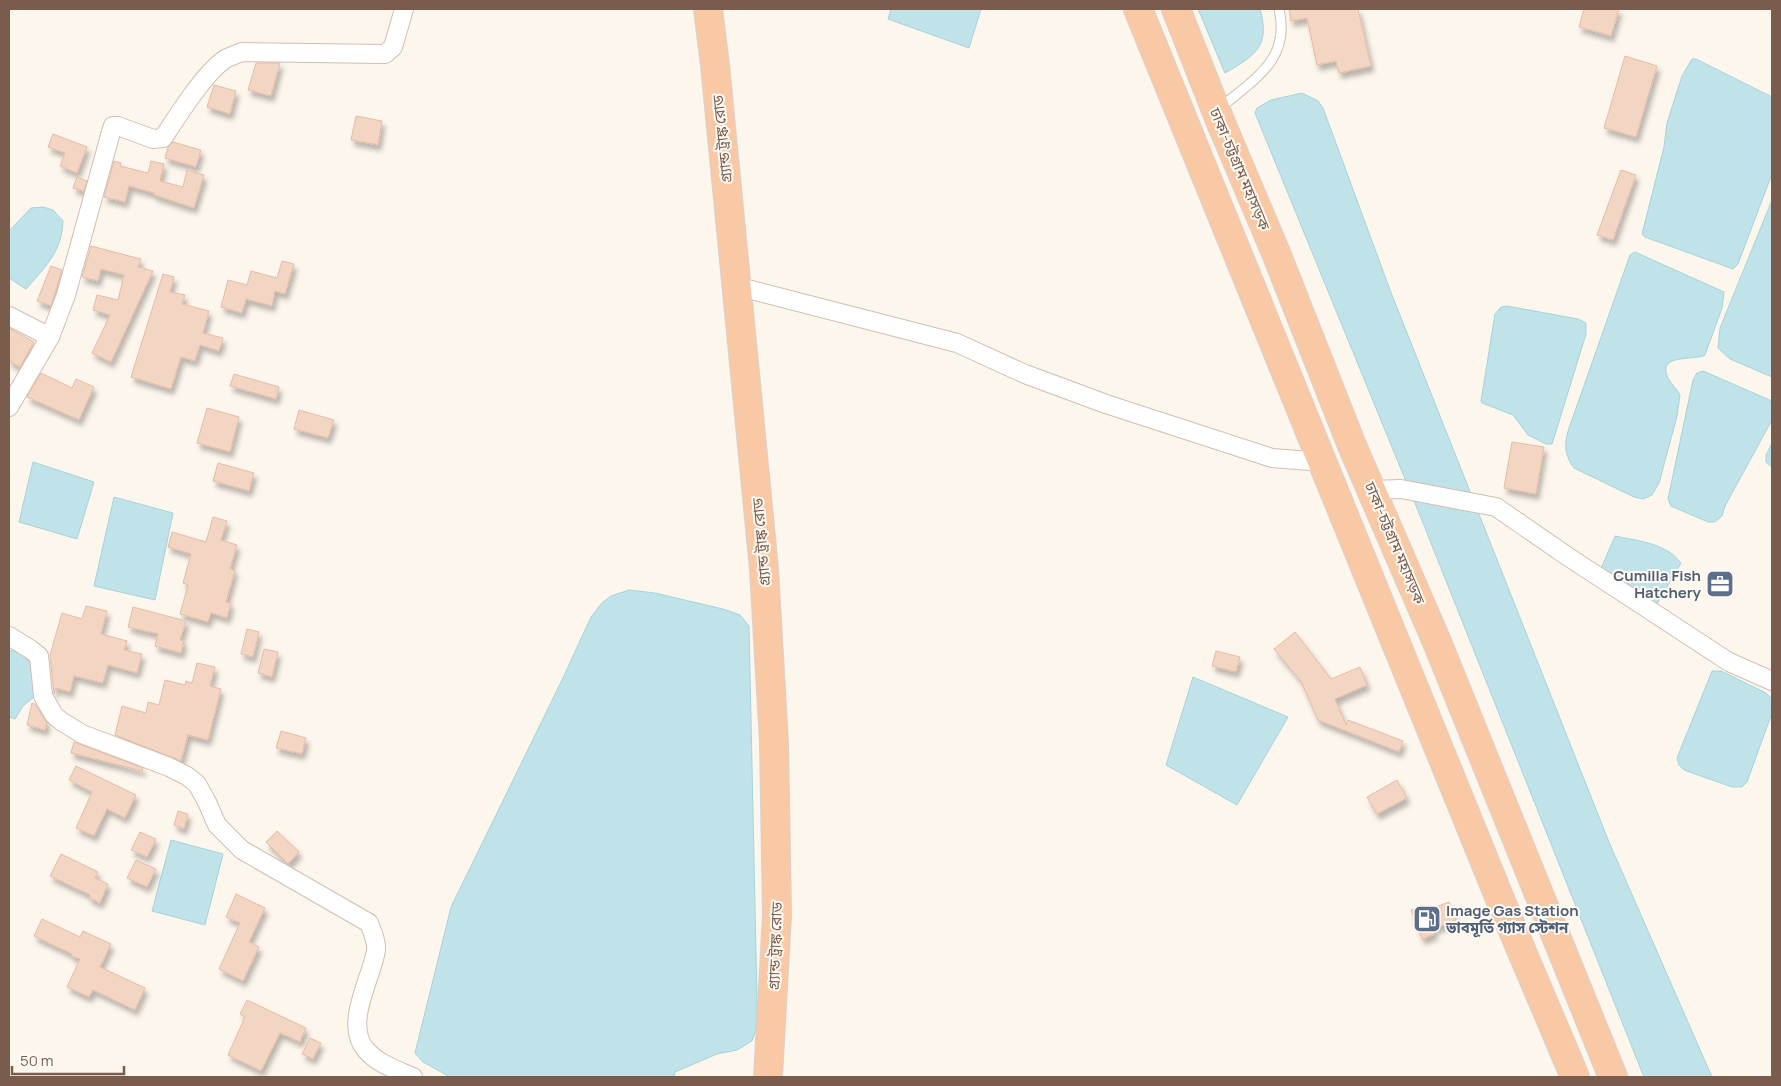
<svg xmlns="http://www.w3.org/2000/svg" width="1781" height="1086" font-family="Manrope,'Noto Sans Bengali',sans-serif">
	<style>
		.water { fill: #bfe3e8; stroke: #a5d3da }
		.building { fill: #f3d5c3; stroke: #e6bba3; filter: url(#shadow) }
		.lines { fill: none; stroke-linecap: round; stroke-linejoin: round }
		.service-casing { stroke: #d1beb0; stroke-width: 11 }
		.minor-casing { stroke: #d1beb0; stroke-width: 20 }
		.trunk-casing { stroke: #dad1cd; stroke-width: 30 }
		.service { stroke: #fff; stroke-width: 9 }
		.minor { stroke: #fff; stroke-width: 18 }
		.trunk { stroke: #f9c8a4; stroke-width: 28 }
		.labels { text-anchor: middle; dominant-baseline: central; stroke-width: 4; stroke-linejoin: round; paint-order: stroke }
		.street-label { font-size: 15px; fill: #7a5c4d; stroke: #fffaf3 }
		.service-label { font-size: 15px; font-weight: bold; fill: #4e5e75; stroke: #fffaf3; text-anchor: end }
	</style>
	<defs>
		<filter id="shadow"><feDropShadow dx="3" dy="5.5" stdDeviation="2.5" flood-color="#0004"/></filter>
	</defs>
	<rect width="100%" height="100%" fill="#fdf6ec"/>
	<g class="water">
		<path d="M891,9h90l-12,39 -81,-29z"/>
		<path d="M1198,9h62c11,38 -6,47 -35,64z"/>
		<path d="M1692,59h4l76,38v77l-34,90 -5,5 -88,-32 -3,-3 22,-87 3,-24 15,-47z"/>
		<path d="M1302,93l16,8 5,7 67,182 219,552 103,235h-68l-225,-564 -164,-400 2,-5 14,-8z"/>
		<path d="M1772,200v177l-42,-18 -12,-11 2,-20z"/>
		<path d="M43,207l10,3 10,11c-1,31 -18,46 -37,68l-17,-11v-47l22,-23z"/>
		<path d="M1635,252l89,40 -2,16 -17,47c-10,6 -49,-2 -37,23 3,6 9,11 12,17l-3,21 -18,67 -7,12 -9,4 -9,-2 -60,-29c-9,-12 -10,-23 -6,-37l62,-176z"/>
		<path d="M1507,306l71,13 8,4v11l-34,110h-6l-18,-9 -15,-20 -31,-12 -1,-2 14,-87 6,-7z"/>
		<path d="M1703,371l69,30v19l-47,86 -3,10 -7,6h-7l-37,-16 -3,-7 25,-119 4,-7z"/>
		<path d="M1772,443v24l-6,-5v-7z"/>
		<path d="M33,462l61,20 -17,57 -58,-17z"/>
		<path d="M114,497l59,16 -18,87 -61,-14z"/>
		<path d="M1615,536c23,5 51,7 66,27l-24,41 -57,-33z"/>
		<path d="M629,590l26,3 68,16 17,6 9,11 8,373 -1,31 -4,11 -15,9 -20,4 -42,18 -1,5h-224l-27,-15 -8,-9 36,-146 111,-227 29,-63 11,-14 9,-7z"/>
		<path d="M9,650l20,5 6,41 -12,10 -8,13 -6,-2z"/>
		<path d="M1712,671h9l45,22 6,6v14l-25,69 -5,5h-10l-48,-17 -5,-5 -2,-7z"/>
		<path d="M1193,677l95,40 -51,88 -71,-40z"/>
		<path d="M171,840l52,14 -18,71 -53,-14z"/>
	</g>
	<g class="building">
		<path d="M1289,9h69l13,57 -32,7 -3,-12 -19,4 -10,-47 -16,3z"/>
		<path d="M1584,9h35l-8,27 -32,-9z"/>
		<path d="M1625,56l32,10 -21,71 -32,-9z"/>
		<path d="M256,63h24l-9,33 -23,-6z"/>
		<path d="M214,85l22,6 -6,23 -23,-7z"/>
		<path d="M356,116l26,5 -4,24 -27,-5z"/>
		<path d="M53,134l34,13 -10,26 -17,-7 5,-13 -17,-6z"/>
		<path d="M173,142l28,8 -5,17 -31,-9 3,-11z"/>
		<path d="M114,161l7,2 -1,3 28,7 3,-12 13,3 -4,17 23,6 4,-17 17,5 -10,33 -40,-13v-2l-25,-7 -4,16 -21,-5z"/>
		<path d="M1621,170l15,5 -23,65 -16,-5z"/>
		<path d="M77,177l10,4 -3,10 -11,-3z"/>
		<path d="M91,246l50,13 -3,8 15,4 -42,91 -19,-9 18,-38 -17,-5 4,-15 21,5 6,-25 -23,-6 -3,12 -16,-4z"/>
		<path d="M282,261l12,3 -9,30 -10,-3 -3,15 -26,-7 -4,14 -21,-6 7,-27 19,5 4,-14 26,7z"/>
		<path d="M51,266l11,4 -11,36 -14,-5z"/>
		<path d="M163,274l11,3 -4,15 15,3 -3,9 27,7 -6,22 20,5 -4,13 -19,-6 -5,16 -14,-4 -10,32 -40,-12z"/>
		<path d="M9,328l25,14 -14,25 -11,-6z"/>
		<path d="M41,373l31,15 4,-9 18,8 -15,33 -52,-23z"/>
		<path d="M234,374l45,13 -3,12 -46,-13z"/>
		<path d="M207,408l32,9 -9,35 -33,-9z"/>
		<path d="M299,410l35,10 -6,18 -34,-9z"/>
		<path d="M1512,442l32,5 -8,47 -32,-6z"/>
		<path d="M218,463l36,10 -5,18 -36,-10z"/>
		<path d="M213,517l14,4 -6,19 16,5 -7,24 5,1 -9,32 5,1 -4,15 -16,-5 -3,9 -28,-8 8,-29 -5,-2 8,-29 -23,-7 4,-15 34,10z"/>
		<path d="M86,606l21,5 -6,23 26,7 -3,9 18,4 -5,19 -29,-8 -5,18 -29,-7 -4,16 -14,-4 -2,6 -4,-39 12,-42 20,6z"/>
		<path d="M133,607l53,14 -6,19 4,1 -3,12 -26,-7 3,-12 -30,-7z"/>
		<path d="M247,629l12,3 -6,25 -12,-3z"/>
		<path d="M1295,632l36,47 29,-12 7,18 -32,14 11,26 2,-5 55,21 -4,11 -81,-32 -17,-39 -27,-32z"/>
		<path d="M264,649l14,3 -6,25 -14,-4z"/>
		<path d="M1216,651l24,6 -4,15 -24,-6z"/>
		<path d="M197,663l18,4 -5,19 11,3 -13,51 -20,-5 -7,26 -66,-26 7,-29 24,7 2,-11 11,3 6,-25 20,5 1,-4 6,2z"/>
		<path d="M32,703l3,1 12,19 -2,7 -18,-5z"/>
		<path d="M281,731l25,7 -4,16 -26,-6z"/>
		<path d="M74,742l69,26 -1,3 -71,-18z"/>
		<path d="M76,766l60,29 -11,23 -18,-9 -13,27 -18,-8 16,-36 -23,-12z"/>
		<path d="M1397,780l10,18 -30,16 -10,-17z"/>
		<path d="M178,811l10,3 -4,15 -10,-4z"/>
		<path d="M277,831l22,21 -11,12 -22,-22z"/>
		<path d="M140,832l16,7 -9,18 -16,-7z"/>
		<path d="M61,854l37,18 -3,6 13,6 -8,19 -11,-5 1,-3 -40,-19z"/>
		<path d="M136,860l20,9 -9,18 -20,-9z"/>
		<path d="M236,894l29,14 -16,34 10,5 -16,34 -24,-12 21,-46 -14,-6z"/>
		<path d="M1449,902l7,18 -23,9 2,5 -13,5 -11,-29 12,-4 2,5z"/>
		<path d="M42,919l38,18 3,-6 28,13 -11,23 45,21 -10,22 -42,-20 -4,7 -22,-10 13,-28 -9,-3 1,-2 -38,-18z"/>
		<path d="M247,1000l59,28 -6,14 -20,-9 -19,38 -33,-16 17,-38 -5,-3z"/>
		<path d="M310,1038l11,5 -8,16 -11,-5z"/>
	</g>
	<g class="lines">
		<defs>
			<path id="service" d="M1220,108c34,-29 71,-48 59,-99"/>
			<g id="minor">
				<path d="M736,286l221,57 68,31 81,30 166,54 50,4"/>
				<path d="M9,316l41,21 16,-42 45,-163 2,-6h5l35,13 10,-1c14,-21 43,-68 64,-80 5,-2 10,-4 15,-6l143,2 8,-7 11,-38"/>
				<path d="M9,407l41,-70"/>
				<path d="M1372,490l29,-1 95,18 71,49 162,106 43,19"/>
				<path d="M9,636l21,13 9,7 4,40 11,19 7,6 21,13 87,33 18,9 10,8 10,18 10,23 25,25 127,73c3,8 8,18 7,27 -4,28 -33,74 -10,100 12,14 31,20 47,27"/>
			</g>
			<g id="trunk">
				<path d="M708,9l7,56 49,504 10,174 3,172 -9,162"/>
				<path d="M1138,9l373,917 64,151"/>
				<path d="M1176,9l45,114 55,130 77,195 84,194 176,435"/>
			</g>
		</defs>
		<use href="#service" class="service-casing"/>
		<use href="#minor" class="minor-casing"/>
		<use href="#trunk" class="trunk-casing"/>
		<use href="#service" class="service"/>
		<use href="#minor" class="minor"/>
		<use href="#trunk" class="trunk"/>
	</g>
	<defs>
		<symbol id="office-square" viewBox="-11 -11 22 22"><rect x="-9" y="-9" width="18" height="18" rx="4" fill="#5c6f8a" stroke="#fffaf3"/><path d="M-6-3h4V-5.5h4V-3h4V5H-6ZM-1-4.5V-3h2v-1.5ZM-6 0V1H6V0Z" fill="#fff"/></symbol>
		<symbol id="fuel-square" viewBox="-11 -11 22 22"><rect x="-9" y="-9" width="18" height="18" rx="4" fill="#5c6f8a" stroke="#fffaf3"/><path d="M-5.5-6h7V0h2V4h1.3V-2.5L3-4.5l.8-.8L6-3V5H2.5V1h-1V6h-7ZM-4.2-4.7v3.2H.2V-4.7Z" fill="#fff"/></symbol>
	</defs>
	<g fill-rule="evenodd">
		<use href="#office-square" x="1704" y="568" width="32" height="32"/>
		<use href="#fuel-square" x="1411" y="903" width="32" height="32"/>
	</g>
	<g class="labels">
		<g class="street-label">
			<text transform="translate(722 139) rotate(-96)">গ্র্যান্ড ট্রাঙ্ক রোড</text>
			<text transform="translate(1240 169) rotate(67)">ঢাকা-চট্টগ্রাম মহাসড়ক</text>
			<text transform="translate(761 542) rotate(-95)">গ্র্যান্ড ট্রাঙ্ক রোড</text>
			<text transform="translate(1395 543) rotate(67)">ঢাকা-চট্টগ্রাম মহাসড়ক</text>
			<text transform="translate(775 946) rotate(-88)">গ্র্যান্ড ট্রাঙ্ক রোড</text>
		</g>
		<g class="service-label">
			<text x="1701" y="575">Cumilla Fish<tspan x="1701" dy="17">Hatchery</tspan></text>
			<text x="1446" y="910" text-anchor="start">Image Gas Station<tspan x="1446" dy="17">ভাবমূর্তি গ্যাস স্টেশন</tspan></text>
		</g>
	</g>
	<rect width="1781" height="1086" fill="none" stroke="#7a5c4d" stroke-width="20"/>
	<path d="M12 1066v8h112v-8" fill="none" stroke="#7a5c4d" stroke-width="2.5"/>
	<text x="20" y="1066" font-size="15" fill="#7a5c4d" stroke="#fffaf3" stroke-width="4" paint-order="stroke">50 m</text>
</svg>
